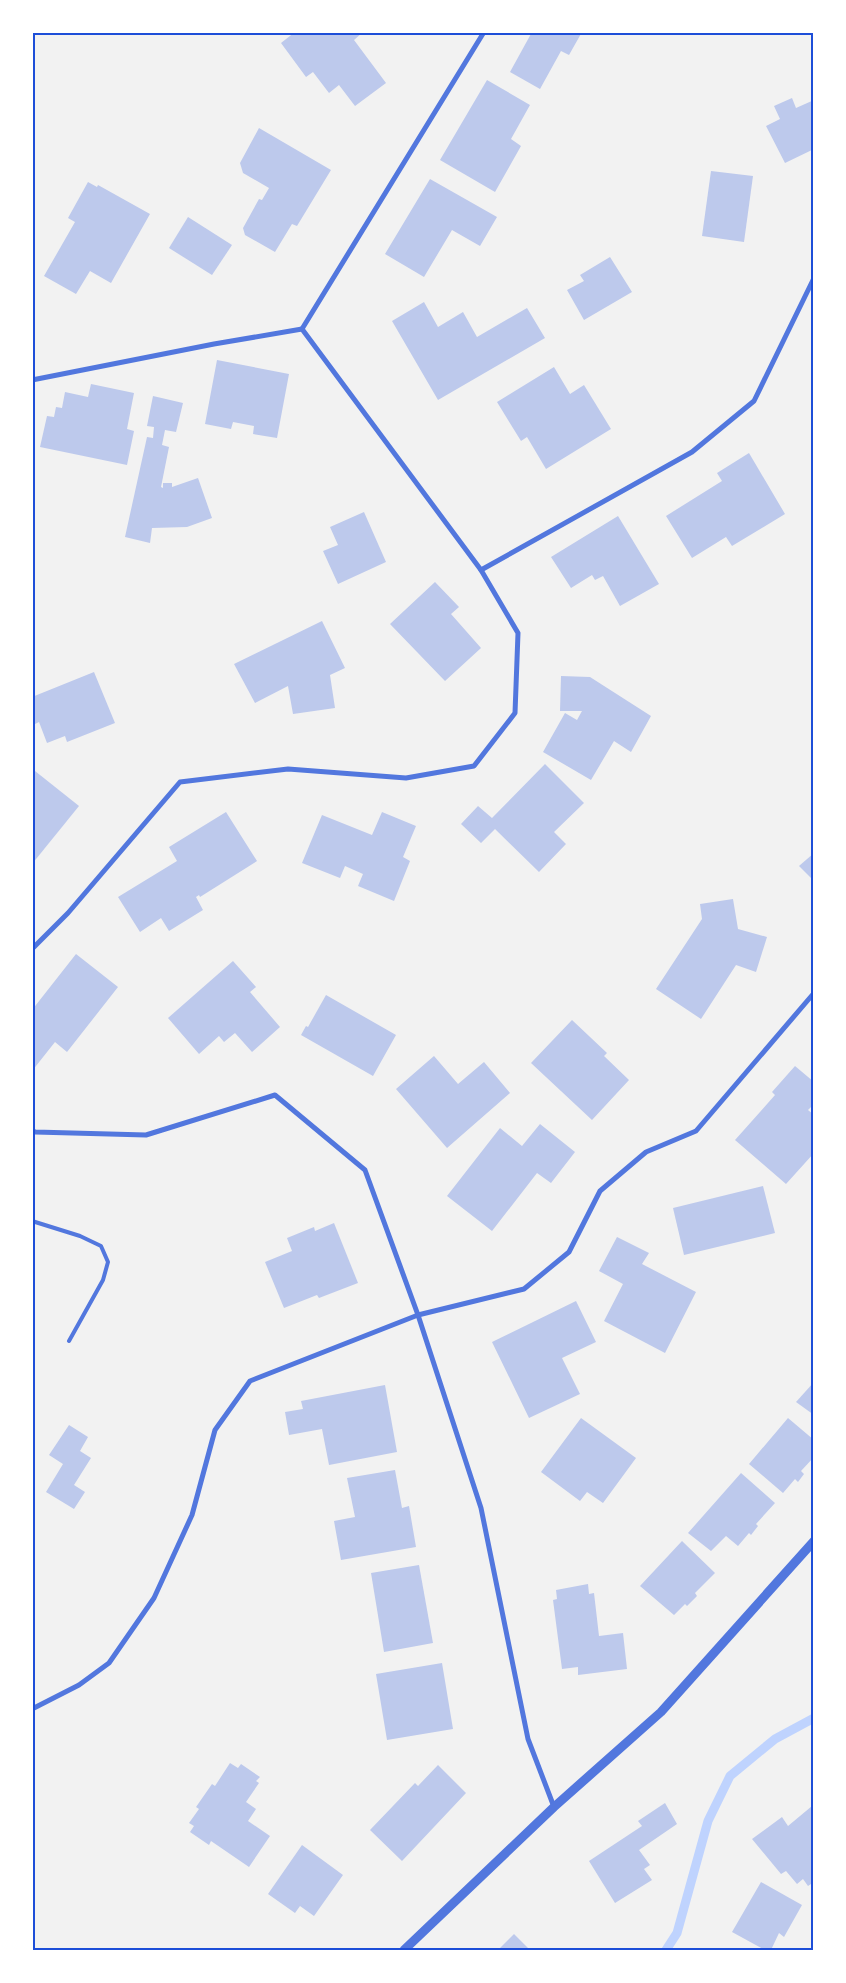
<svg xmlns="http://www.w3.org/2000/svg" width="846" height="1983" font-family="Commissioner,sans-serif">
	<style>
		.lines { fill: none; stroke-linecap: round; stroke-linejoin: round }
		.stream { stroke: #bfd3fe; stroke-width: 9 }
		.building { fill: #bdc9ec }
		.service { stroke: #5277de; stroke-width: 4 }
		.minor { stroke: #5277de; stroke-width: 5 }
		.tertiary { stroke: #5277de; stroke-width: 9 }
		.neatline { fill: none; stroke: #1d4ed8; stroke-width: 2 }
	</style>
	<rect width="100%" height="100%" fill="#f2f2f2"/>
	<g class="lines">
		<path class="stream" d="M666,1950l11,-17 31,-112 22,-45 45,-37 39,-21"/>
	</g>
	<g class="building">
		<path d="M295,32h68l-9,8 32,43 -31,23 -16,-21 -10,8 -16,-21 -7,5 -25,-34z"/>
		<path d="M532,32h50l-13,23 -8,-4 -21,38 -30,-17z"/>
		<path d="M487,80l43,25 -19,34 10,7 -26,46 -55,-32z"/>
		<path d="M792,98l4,10 18,-8v49l-29,14 -19,-37 14,-7 -6,-13z"/>
		<path d="M259,128l72,42 -34,56 -5,-2 -17,28 -30,-17 -2,-7 16,-29 3,1 7,-12 -26,-15 -3,-10z"/>
		<path d="M711,171l42,5 -9,66 -42,-6z"/>
		<path d="M430,179l67,38 -17,29 -28,-16 -28,47 -39,-23z"/>
		<path d="M88,182l9,5 1,-2 52,29 -39,69 -21,-12 -14,23 -32,-18 31,-54 -7,-4z"/>
		<path d="M188,217l44,28 -20,30 -43,-27z"/>
		<path d="M610,257l22,35 -48,28 -17,-30 17,-9 -4,-6z"/>
		<path d="M424,302l14,25 25,-15 14,25 50,-29 18,30 -107,62 -46,-79z"/>
		<path d="M217,360l72,14 -12,64 -24,-4 1,-8 -21,-4 -2,7 -26,-5z"/>
		<path d="M554,367l16,27 14,-9 27,44 -65,40 -19,-32 -6,4 -24,-39z"/>
		<path d="M91,384l43,9 -7,36 7,2 -7,34 -87,-18 7,-31 7,1 2,-10 6,1 3,-16 23,5z"/>
		<path d="M153,396l30,7 -7,29 -11,-2 -3,15 7,2 -8,40 2,1v-5h9v4l26,-9 14,40 -25,9 -35,1 -2,15 -25,-6 22,-100 6,1 1,-11 -7,-1z"/>
		<path d="M749,453l36,61 -53,32 -6,-9 -34,21 -26,-42 56,-35 -5,-8z"/>
		<path d="M364,512l22,50 -48,22 -15,-33 15,-6 -8,-18z"/>
		<path d="M618,516l41,68 -39,22 -17,-30 -8,4 -3,-5 -21,13 -20,-31z"/>
		<path d="M435,582l24,25 -8,7 30,34 -36,33 -55,-57z"/>
		<path d="M322,621l23,47 -15,7 5,33 -42,6 -5,-28 -33,17 -21,-39z"/>
		<path d="M94,672l21,51 -48,19 -2,-6 -18,7 -8,-21 -4,2 -3,-6v-21z"/>
		<path d="M561,676l29,1 61,39 -20,36 -17,-11 -23,39 -48,-28 22,-39 12,7 5,-9h-22z"/>
		<path d="M545,764l39,39 -30,29 12,12 -27,28 -44,-43 -14,14 -20,-19 17,-18 14,12z"/>
		<path d="M35,771l44,35 -47,58v-91z"/>
		<path d="M226,812l31,49 -57,36 -1,-2 -3,2 7,13 -34,21 -8,-13 -21,14 -22,-35 59,-36 -8,-14z"/>
		<path d="M382,812l34,14 -13,31 7,4 -16,40 -36,-15 5,-12 -18,-8 -5,12 -38,-15 20,-48 50,20z"/>
		<path d="M814,853v28l-15,-15z"/>
		<path d="M733,899l5,30 29,8 -11,35 -20,-7 -35,54 -45,-30 46,-70 -2,-15z"/>
		<path d="M76,954l42,33 -51,65 -12,-10 -23,29v-61z"/>
		<path d="M233,961l23,26 -6,5 30,35 -28,25 -17,-19 -11,9 -5,-6 -20,18 -31,-36z"/>
		<path d="M326,995l70,40 -23,41 -72,-41 5,-9 2,1z"/>
		<path d="M572,1020l35,33 -3,3 25,24 -37,40 -61,-57z"/>
		<path d="M434,1056l24,28 26,-22 26,31 -63,55 -51,-59z"/>
		<path d="M795,1066l19,16v22l-6,6 6,5v38l-28,31 -51,-44 40,-45 -3,-3z"/>
		<path d="M540,1124l35,28 -24,31 -14,-10 -45,58 -45,-35 53,-68 22,18z"/>
		<path d="M763,1186l12,47 -91,22 -11,-47z"/>
		<path d="M334,1223l24,60 -39,15 -2,-3 -33,13 -19,-46 27,-11 -5,-13 27,-11 1,4z"/>
		<path d="M617,1237l32,16 -7,11 54,28 -31,61 -61,-32 19,-37 -24,-13z"/>
		<path d="M576,1301l20,41 -34,16 18,36 -51,24 -37,-76z"/>
		<path d="M814,1382v33l-18,-13z"/>
		<path d="M385,1385l12,67 -68,13 -7,-36 -33,6 -4,-23 18,-3 -2,-8z"/>
		<path d="M581,1418l55,40 -33,45 -16,-11 -7,9 -39,-29z"/>
		<path d="M788,1418l26,22v17l-13,14 3,3 -6,8 -3,-3 -12,14 -34,-29z"/>
		<path d="M69,1425l19,12 -8,14 11,7 -17,27 11,7 -11,17 -28,-17 17,-28 -14,-9z"/>
		<path d="M395,1470l7,38 7,-2 7,41 -75,13 -7,-39 21,-4 -8,-39z"/>
		<path d="M741,1473l34,30 -19,21 2,2 -7,9 -2,-2 -11,13 -12,-10 -15,15 -23,-18z"/>
		<path d="M682,1541l33,32 -20,20 2,3 -10,10 -2,-2 -11,11 -34,-29z"/>
		<path d="M419,1565l14,78 -49,9 -13,-79z"/>
		<path d="M588,1584l1,10 5,-1 5,43 24,-3 4,36 -49,6v-8l-16,2 -9,-69 4,-1 -1,-9z"/>
		<path d="M442,1663l11,66 -66,11 -11,-66z"/>
		<path d="M230,1763l8,5 3,-4 19,13 -4,4 3,2 -13,19 10,7 -8,12 22,15 -21,31 -38,-26 -2,4 -19,-13 4,-6 -5,-3 10,-14 -3,-2 16,-23 3,2z"/>
		<path d="M438,1765l28,28 -64,68 -32,-31 45,-47 3,3z"/>
		<path d="M665,1803l12,21 -38,26 11,15 -6,4 8,11 -37,23 -26,-42 53,-35 -4,-5z"/>
		<path d="M812,1806l2,76 -6,4 -5,-7 -6,5 -11,-13 -5,3 -29,-35 30,-22 6,9z"/>
		<path d="M302,1845l41,30 -29,41 -14,-10 -5,7 -27,-19z"/>
		<path d="M761,1882l41,23 -18,32 -5,-4 -8,17h-6l-33,-18z"/>
		<path d="M514,1934l16,16h-32z"/>
	</g>
	<g class="lines">
		<path class="service" d="M32,1221l48,15 21,10 7,16 -5,18 -34,61"/>
		<g class="minor">
			<path d="M302,329l182,-297"/>
			<path d="M32,380l182,-36 88,-15"/>
			<path d="M481,570l211,-118 62,-51 60,-123"/>
			<path d="M32,949l36,-36 112,-131 108,-13 118,9 68,-12 41,-53 3,-80 -37,-63 -179,-241"/>
			<path d="M32,1130l3,2 111,3 129,-40 90,75 53,145 63,193 47,231 26,68"/>
			<path d="M32,1709l47,-24 30,-22 45,-65 38,-83 23,-85 35,-49 168,-66 106,-26 45,-37 31,-61 46,-39 50,-21 118,-138"/>
		</g>
		<path class="tertiary" d="M404,1950l150,-143 107,-95 153,-171"/>
	</g>
	<rect width="846" height="1983" fill="none" stroke="#ffffff" stroke-width="68"/>
	<rect x="34" y="34" width="778" height="1915" class="neatline"/>
</svg>
